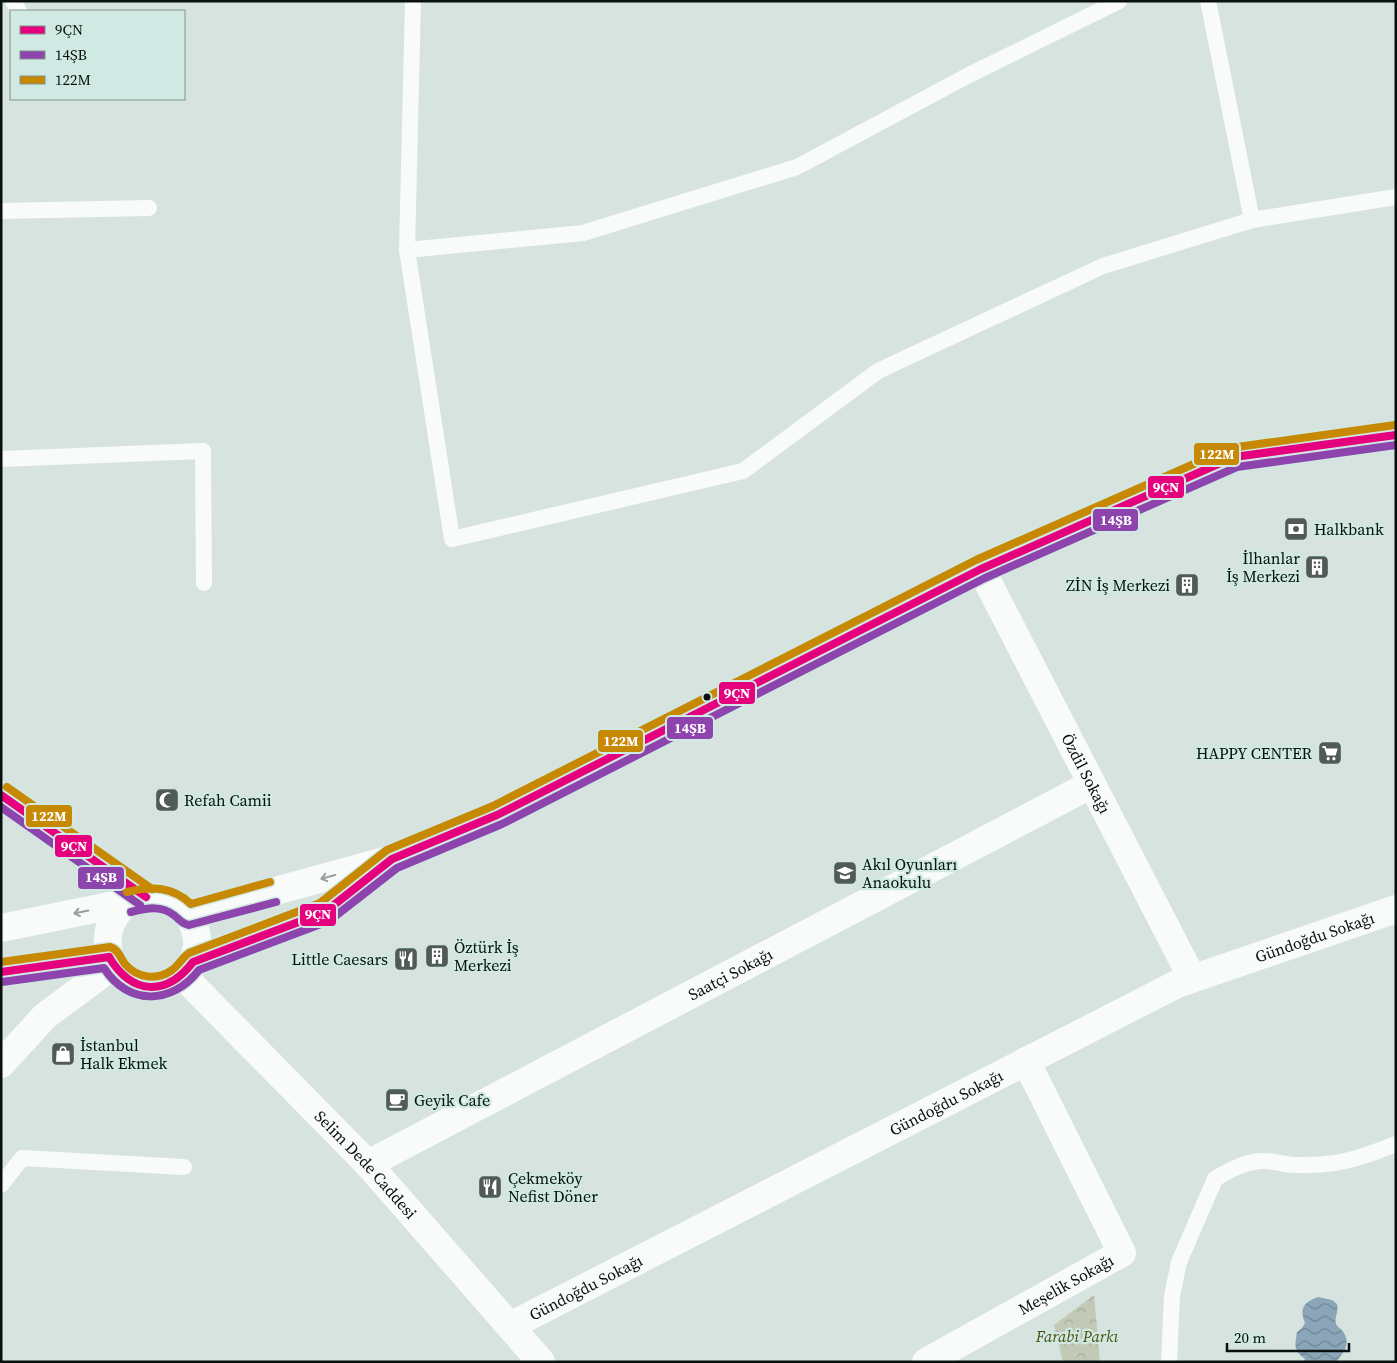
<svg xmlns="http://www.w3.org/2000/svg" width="1397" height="1363" font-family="'Source Serif 4',serif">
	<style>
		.park { fill: url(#park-crowns) }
		.water { fill: url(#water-waves) }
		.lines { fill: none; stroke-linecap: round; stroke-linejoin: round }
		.lane { stroke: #f9fbfa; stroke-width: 16 }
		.street { stroke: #f9fbfa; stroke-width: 28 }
		.secondary { stroke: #f9fbfa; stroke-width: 28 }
		.bus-1-casing { stroke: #d0e9e2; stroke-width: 11 }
		.bus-2-casing { stroke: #d0e9e2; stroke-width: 11 }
		.bus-3-casing { stroke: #d0e9e2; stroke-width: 11 }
		.bus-1 { stroke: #e5007d; stroke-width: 8 }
		.bus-2 { stroke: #8e44ad; stroke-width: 8 }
		.bus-3 { stroke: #c78803; stroke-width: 8 }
		.oneway { stroke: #999d9c }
		.bus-dot { fill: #08110f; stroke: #d0e9e2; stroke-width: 2 }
		.labels { text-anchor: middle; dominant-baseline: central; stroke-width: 4.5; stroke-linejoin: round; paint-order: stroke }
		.poi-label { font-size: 16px; fill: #08110f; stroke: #d0e9e2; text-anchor: start }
		.street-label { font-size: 16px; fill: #08110f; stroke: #d0e9e2 }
		.park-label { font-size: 16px; font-style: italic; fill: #4b500c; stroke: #d0e9e2 }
		.line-badge { stroke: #d0e9e2; stroke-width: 2 }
		.badge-label { font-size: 14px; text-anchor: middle; font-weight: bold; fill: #fff }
	</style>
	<defs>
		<pattern id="park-crowns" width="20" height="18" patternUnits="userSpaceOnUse" patternTransform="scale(1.25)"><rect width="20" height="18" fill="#c2cab6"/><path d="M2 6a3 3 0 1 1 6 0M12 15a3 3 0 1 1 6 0" fill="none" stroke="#a5ac9b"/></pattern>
		<pattern id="water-waves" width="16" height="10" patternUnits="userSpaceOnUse" patternTransform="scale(1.25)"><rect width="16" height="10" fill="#8aa6b8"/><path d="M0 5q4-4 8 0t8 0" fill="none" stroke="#6f8694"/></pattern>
	</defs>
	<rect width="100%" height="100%" fill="#d6e3df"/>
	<path class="park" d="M1094,1295l6,67h-37l-9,-37z"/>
	<path class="water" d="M1318,1297l14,3 5,4c2,8 -3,13 -1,20 2,4 6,5 8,9 7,12 -1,20 -8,29h-32l1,-3c-12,-9 -10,-14 -8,-27l5,-4 3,-5c-6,-15 -1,-21 13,-26z"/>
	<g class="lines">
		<g class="lane">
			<path d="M13,1l6,10"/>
			<path d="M413,1l-6,249 45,289 291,-68 135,-100 225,-105 149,-46 144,-23"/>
			<path d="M1208,1l44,219"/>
			<path d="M1,211l148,-3"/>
			<path d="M407,250l176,-17 214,-66 172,-92 150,-74"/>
			<path d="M1,459l202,-8 1,132"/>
			<path d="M1,1185l21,-27 162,9"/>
			<path d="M1169,1362l3,-66 7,-34 36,-83c14,-9 29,-17 46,-18 11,-1 23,4 34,4 10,0 21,0 31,-1 24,-2 47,-11 70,-20"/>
		</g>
		<g class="street">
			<path id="s1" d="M981,569l211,409"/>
			<path d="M1,795l145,102"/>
			<path d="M1,1064l44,-48 69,-51"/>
			<path id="s2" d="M368,1164l724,-380"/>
			<path id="s3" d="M510,1326l667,-342 219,-75"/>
			<path id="s4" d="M926,1362l196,-109 -96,-192"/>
		</g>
		<g class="secondary">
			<path d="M188,915l204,-56 105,-44 484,-246 253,-112 162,-22"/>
			<path d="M1,928l128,-26c9,-3 17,-6 26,-5 26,3 44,25 42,50 -2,13 -9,24 -20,32 -43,29 -91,-25 -59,-67 3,-4 7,-7 11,-10"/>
			<path d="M193,962l132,-50 56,-44"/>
			<path d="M1,972l108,-15"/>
			<path id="s5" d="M182,975l186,189 173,198"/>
		</g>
		<defs>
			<g id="bus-1">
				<path d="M1,795l145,102"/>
				<path d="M109,957c23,38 57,40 84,5l132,-50 67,-53 105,-44 484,-246 253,-112 162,-22"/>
				<path d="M1,972l108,-15"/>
			</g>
			<g id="bus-2">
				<path d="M1,807l139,98"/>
				<path d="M131,912c16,-4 31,-7 44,4 5,4 7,8 14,9l87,-23"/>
				<path d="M2,982l102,-14c24,38 68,37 95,2l130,-49 68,-53 105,-44 483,-246 252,-111 159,-22"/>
			</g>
			<g id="bus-3">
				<path d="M7,787l145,102"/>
				<path d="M127,892c24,-6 45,-6 64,12l79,-22"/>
				<path d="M1,962l109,-15c8,2 10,10 15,17 12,14 32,17 47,6 7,-5 10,-12 17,-17l131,-50 67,-53 106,-44 483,-246 254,-112 165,-23"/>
			</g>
		</defs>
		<use href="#bus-1" class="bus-1-casing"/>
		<use href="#bus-2" class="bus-2-casing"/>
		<use href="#bus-3" class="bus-3-casing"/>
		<use href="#bus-1" class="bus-1"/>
		<use href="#bus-2" class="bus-2"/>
		<use href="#bus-3" class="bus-3"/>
	</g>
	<defs><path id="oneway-shaft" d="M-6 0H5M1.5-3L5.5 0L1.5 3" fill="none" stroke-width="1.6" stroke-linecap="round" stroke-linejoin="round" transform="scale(1.25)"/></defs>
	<g class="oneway">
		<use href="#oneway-shaft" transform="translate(328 877) rotate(165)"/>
		<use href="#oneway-shaft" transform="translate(81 912) rotate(168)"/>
	</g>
	<defs>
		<symbol id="bank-square" viewBox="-11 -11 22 22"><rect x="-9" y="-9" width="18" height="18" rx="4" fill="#505a58" stroke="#d0e9e2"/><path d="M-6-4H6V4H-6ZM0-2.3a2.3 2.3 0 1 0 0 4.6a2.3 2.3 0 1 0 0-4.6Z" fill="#fff"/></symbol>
		<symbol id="building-square" viewBox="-11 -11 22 22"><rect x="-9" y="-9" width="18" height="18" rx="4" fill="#505a58" stroke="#d0e9e2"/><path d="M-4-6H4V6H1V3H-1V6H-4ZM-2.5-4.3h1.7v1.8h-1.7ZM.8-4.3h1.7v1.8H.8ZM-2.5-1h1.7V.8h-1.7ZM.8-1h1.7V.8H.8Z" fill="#fff"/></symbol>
		<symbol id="supermarket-square" viewBox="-11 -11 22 22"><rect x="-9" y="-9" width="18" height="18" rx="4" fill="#505a58" stroke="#d0e9e2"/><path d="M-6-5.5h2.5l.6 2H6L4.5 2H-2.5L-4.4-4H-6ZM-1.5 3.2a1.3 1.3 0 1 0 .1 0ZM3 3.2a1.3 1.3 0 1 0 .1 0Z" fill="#fff"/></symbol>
		<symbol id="mosque-square" viewBox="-11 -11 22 22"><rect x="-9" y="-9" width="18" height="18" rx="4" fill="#505a58" stroke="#d0e9e2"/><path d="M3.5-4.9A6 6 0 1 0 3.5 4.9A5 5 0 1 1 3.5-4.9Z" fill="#fff"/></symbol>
		<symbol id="school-square" viewBox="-11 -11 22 22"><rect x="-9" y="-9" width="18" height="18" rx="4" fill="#505a58" stroke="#d0e9e2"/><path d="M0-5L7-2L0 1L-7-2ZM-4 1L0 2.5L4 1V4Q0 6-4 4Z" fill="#fff"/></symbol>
		<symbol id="restaurant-square" viewBox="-11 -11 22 22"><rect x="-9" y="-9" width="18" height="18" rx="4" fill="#505a58" stroke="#d0e9e2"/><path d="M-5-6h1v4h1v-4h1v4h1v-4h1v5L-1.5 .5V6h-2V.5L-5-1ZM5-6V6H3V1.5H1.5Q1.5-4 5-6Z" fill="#fff"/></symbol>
		<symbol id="shop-square" viewBox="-11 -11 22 22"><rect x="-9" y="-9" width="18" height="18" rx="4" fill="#505a58" stroke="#d0e9e2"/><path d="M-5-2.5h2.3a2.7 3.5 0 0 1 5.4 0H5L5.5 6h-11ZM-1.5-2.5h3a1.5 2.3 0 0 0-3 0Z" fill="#fff"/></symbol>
		<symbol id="cafe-square" viewBox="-11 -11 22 22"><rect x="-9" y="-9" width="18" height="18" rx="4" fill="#505a58" stroke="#d0e9e2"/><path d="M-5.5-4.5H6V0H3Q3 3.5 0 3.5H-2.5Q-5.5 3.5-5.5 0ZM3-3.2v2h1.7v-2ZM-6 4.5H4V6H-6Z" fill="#fff"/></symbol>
	</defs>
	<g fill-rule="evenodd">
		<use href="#bank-square" x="1282" y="515" width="28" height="28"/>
		<use href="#building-square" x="1303" y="553" width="28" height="28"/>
		<use href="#building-square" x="1173" y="571" width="28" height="28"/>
		<use href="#supermarket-square" x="1316" y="739" width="28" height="28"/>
		<use href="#mosque-square" x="153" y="786" width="28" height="28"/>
		<use href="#school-square" x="831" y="859" width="28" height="28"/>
		<use href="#building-square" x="423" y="942" width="28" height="28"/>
		<use href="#restaurant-square" x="392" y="945" width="28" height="28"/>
		<use href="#shop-square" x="49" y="1040" width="28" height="28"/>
		<use href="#cafe-square" x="383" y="1086" width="28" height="28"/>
		<use href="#restaurant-square" x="476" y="1173" width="28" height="28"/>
	</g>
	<circle class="bus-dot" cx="707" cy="697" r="4.5"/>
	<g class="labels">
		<g class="poi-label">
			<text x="1314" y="529">Halkbank</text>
			<text x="1300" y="558" text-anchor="end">İlhanlar<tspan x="1300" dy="18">İş Merkezi</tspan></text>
			<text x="1170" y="585" text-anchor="end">ZİN İş Merkezi</text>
			<text x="1312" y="753" text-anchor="end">HAPPY CENTER</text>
			<text x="184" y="800">Refah Camii</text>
			<text x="862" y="864">Akıl Oyunları<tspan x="862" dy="18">Anaokulu</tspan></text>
			<text x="454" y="947">Öztürk İş<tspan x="454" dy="18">Merkezi</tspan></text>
			<text x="388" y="959" text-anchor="end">Little Caesars</text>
			<text x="80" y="1045">İstanbul<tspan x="80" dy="18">Halk Ekmek</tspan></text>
			<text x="414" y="1100">Geyik Cafe</text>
			<text x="508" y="1178">Çekmeköy<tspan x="508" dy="18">Nefist Döner</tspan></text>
		</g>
		<g class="street-label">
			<text stroke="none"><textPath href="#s1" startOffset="230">Özdil Sokağı</textPath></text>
			<text stroke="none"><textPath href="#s3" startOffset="895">Gündoğdu Sokağı</textPath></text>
			<text stroke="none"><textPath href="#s2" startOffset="409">Saatçi Sokağı</textPath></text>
			<text stroke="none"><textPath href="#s3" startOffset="490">Gündoğdu Sokağı</textPath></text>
			<text stroke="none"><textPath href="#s5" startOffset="264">Selim Dede Caddesi</textPath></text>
			<text stroke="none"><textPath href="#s4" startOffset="160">Meşelik Sokağı</textPath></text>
			<text stroke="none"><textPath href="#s3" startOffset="85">Gündoğdu Sokağı</textPath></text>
		</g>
		<g class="park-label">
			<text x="1077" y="1336">Farabi Parkı</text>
		</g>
	</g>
	<g class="line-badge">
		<rect x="1193" y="442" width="47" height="24" rx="5" fill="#c78803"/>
		<rect x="1147" y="475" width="38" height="24" rx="5" fill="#e5007d"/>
		<rect x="1092" y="508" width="47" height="24" rx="5" fill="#8e44ad"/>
		<rect x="718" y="681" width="38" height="24" rx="5" fill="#e5007d"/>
		<rect x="666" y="716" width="48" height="24" rx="5" fill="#8e44ad"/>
		<rect x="597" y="729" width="47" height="24" rx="5" fill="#c78803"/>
		<rect x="25" y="804" width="48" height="24" rx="5" fill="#c78803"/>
		<rect x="54" y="834" width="39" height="24" rx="5" fill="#e5007d"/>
		<rect x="77" y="866" width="48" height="24" rx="5" fill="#8e44ad"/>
		<rect x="299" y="903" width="38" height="24" rx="5" fill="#e5007d"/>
	</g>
	<g class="badge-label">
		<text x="1217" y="459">122M</text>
		<text x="1166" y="492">9ÇN</text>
		<text x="1116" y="525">14ŞB</text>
		<text x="737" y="698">9ÇN</text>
		<text x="690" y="733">14ŞB</text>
		<text x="621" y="746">122M</text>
		<text x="49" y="821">122M</text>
		<text x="74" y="851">9ÇN</text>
		<text x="101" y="882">14ŞB</text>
		<text x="318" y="919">9ÇN</text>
	</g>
	<rect width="1397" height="1363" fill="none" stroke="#08110f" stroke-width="5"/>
	<rect x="10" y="10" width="175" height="90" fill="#d0e9e2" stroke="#80938e"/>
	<rect x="20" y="26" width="25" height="8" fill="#e5007d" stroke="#80938e"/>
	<text x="55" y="35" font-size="15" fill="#08110f">9ÇN</text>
	<rect x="20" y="51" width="25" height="8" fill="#8e44ad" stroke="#80938e"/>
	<text x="55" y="60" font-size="15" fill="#08110f">14ŞB</text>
	<rect x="20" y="76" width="25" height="8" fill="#c78803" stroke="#80938e"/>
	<text x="55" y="85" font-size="15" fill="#08110f">122M</text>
	<path d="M1227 1343v8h122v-8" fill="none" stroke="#08110f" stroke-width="2.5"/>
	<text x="1234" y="1343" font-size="15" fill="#08110f" stroke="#d0e9e2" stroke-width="4" paint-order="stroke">20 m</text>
</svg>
